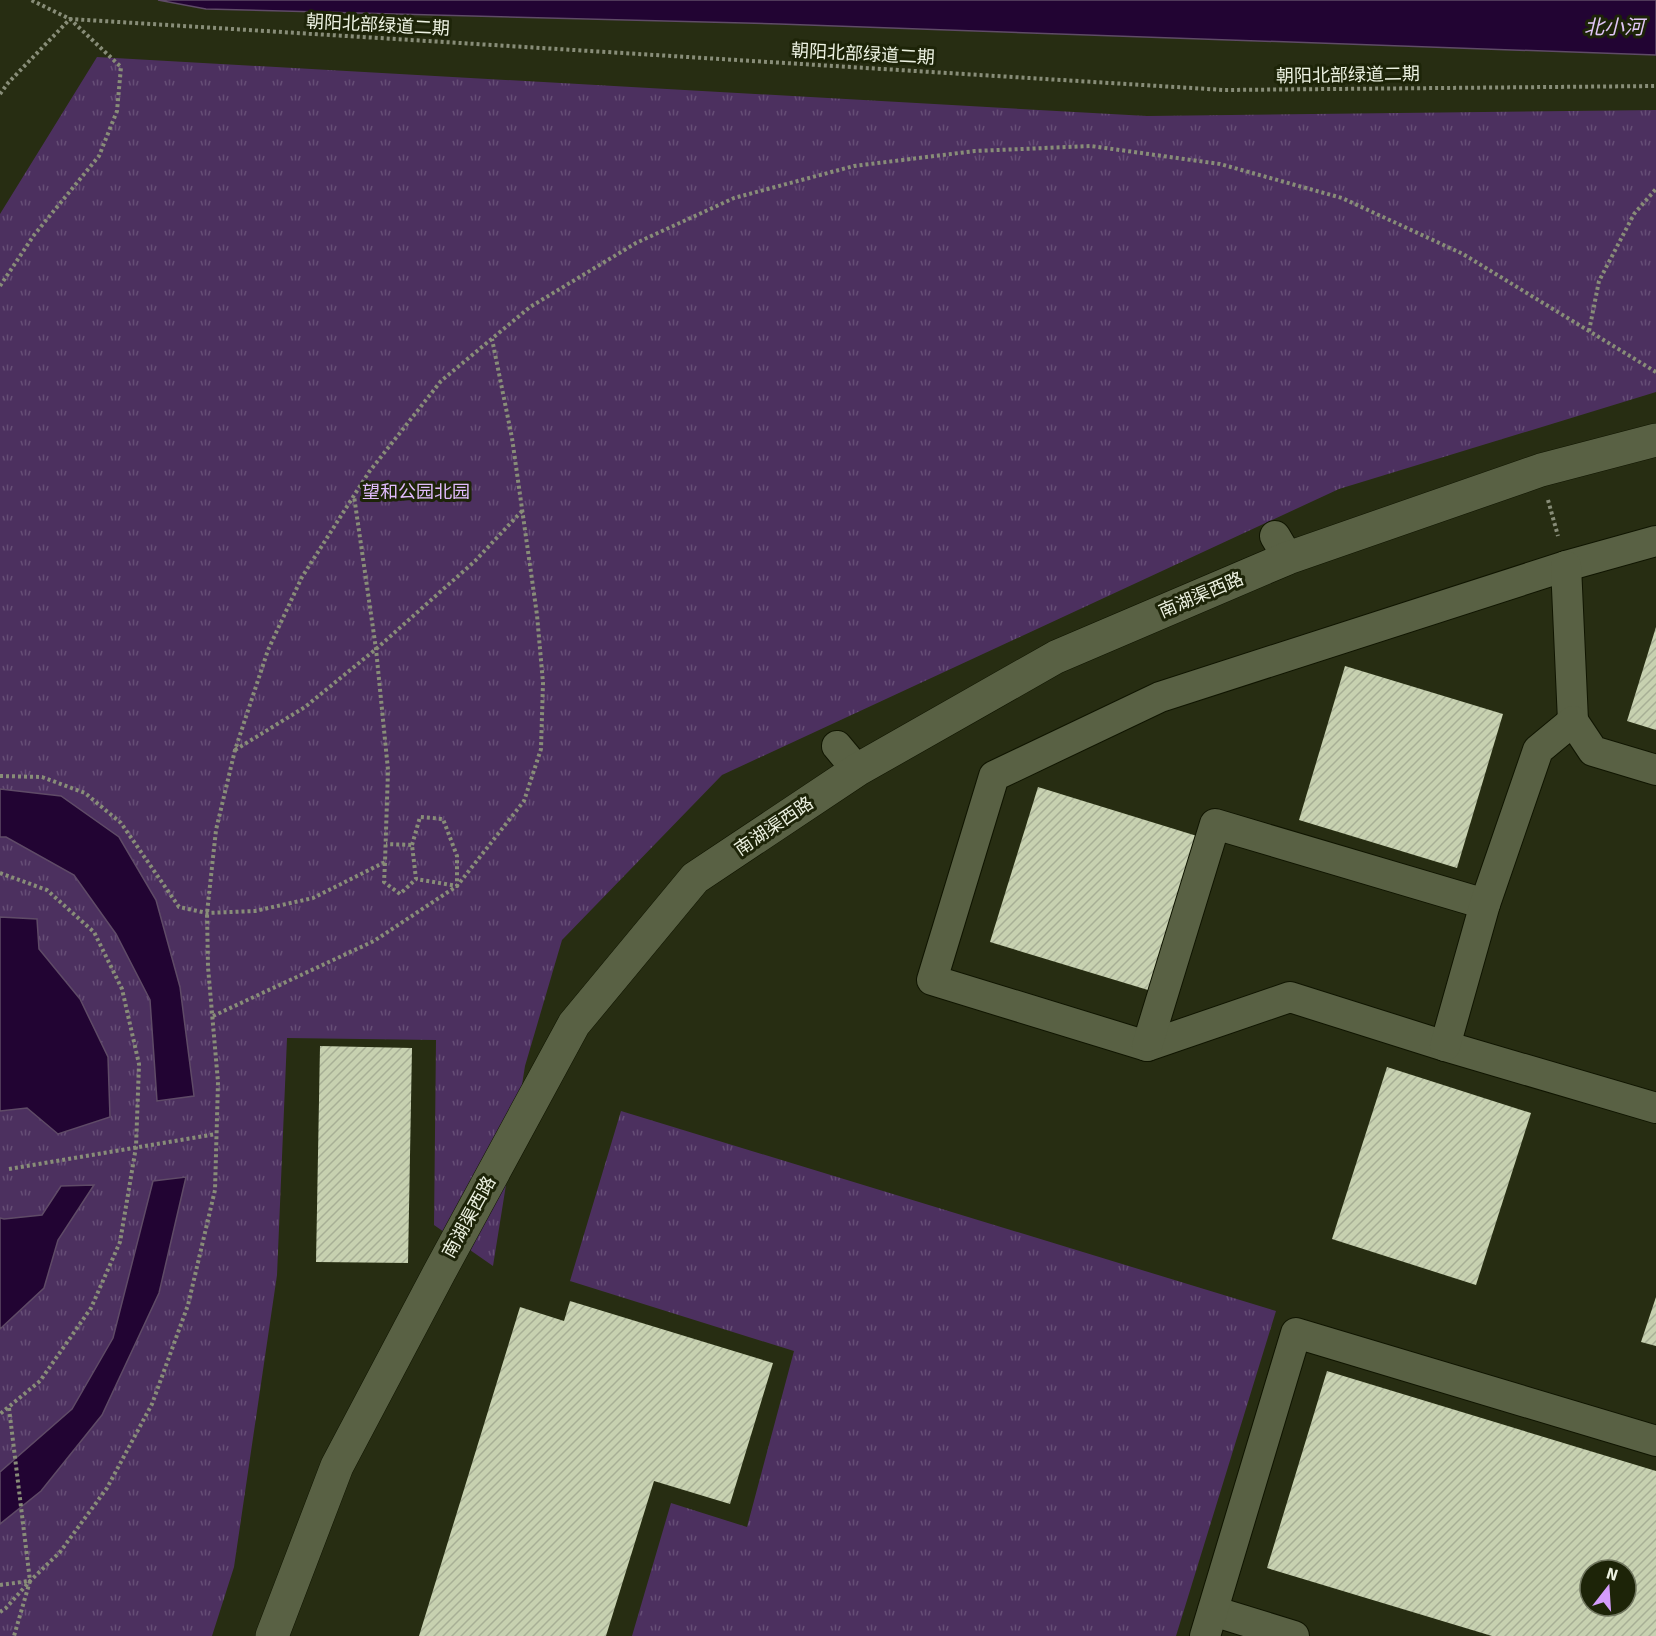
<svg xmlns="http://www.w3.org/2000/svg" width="1656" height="1636" font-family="Signika,'Noto Sans SC',sans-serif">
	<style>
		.grass { fill: url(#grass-tufts) }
		.water { fill: #220433; stroke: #5f4b67; stroke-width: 1.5 }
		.building { fill: url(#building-hatch); fill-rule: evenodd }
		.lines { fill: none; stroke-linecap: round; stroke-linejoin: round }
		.minor-casing { stroke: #101500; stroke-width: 32 }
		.tertiary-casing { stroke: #101500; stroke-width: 34 }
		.path { stroke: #888d78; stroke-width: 4; stroke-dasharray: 3 3; stroke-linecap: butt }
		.minor { stroke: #596144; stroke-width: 30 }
		.tertiary { stroke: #596144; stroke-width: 33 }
		.labels { text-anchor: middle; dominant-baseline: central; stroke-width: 6; stroke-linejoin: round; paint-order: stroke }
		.street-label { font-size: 18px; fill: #ecf1e1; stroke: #1d2408 }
		.park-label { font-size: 18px; fill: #e1bcfd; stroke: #1d2408 }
		.water-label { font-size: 20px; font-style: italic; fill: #e1c6f7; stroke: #1d2408 }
	</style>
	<defs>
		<pattern id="grass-tufts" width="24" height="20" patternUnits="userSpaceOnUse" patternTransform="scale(1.5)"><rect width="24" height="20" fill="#4c305f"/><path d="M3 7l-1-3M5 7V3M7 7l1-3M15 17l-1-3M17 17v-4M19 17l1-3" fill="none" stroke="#664e76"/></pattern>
		<pattern id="building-hatch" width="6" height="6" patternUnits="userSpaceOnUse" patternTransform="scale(1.5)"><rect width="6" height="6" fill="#c7d1b0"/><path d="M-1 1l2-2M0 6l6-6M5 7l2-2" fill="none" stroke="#a7af95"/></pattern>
	</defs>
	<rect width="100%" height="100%" fill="#272d12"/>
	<g class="grass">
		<path d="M97,57l1050,59 509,-6v282l-317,97 -617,286 -160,165 -37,126 -32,200 -59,-41 2,-185 -149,-2 -10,237 -43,292 -22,69h-212v-1422z"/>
		<path d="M621,1111l655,200 -100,325h-544l39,-133 76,24 47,-176 -224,-70z"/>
	</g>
	<g class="water">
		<path d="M158,0h1498v55l-877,-31 -573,-15z"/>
		<path d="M0,789l61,7 58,41 37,63 24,87 14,109 -37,5 -7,-101 -34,-66 -42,-59 -68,-38h-6z"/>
		<path d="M0,917l37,2 2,30 41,50 28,58 2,60 -52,17 -31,-26 -27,3z"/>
		<path d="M186,1177l-27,116 -57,122 -61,76 -41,33v-52l72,-63 41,-71 40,-157z"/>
		<path d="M94,1185l-36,55 -14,48 -44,41v-111l4,1 38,-4 19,-29z"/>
	</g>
	<g class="building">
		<path d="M1656,627v103l-29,-9z"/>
		<path d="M1345,666l158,48 -46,154 -158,-48z"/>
		<path d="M1038,787l159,49 -49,154 -158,-48z"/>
		<path d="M320,1046l92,2 -4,215 -92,-1z"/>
		<path d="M1387,1067l144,46 -55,172 -144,-46z"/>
		<path d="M1656,1297v49l-15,-4z"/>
		<path d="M570,1301l203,62 -43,141 -76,-23 -48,155h-187l101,-329 44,14z"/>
		<path d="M1327,1371l329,100v165h-164l-225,-68zM1590,1570h36v36h-36z"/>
	</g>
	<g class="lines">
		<defs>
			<g id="minor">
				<path d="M1275,536l13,22"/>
				<path d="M1656,541l-90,25 -406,131 -166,79 -62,204 215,66 143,-49 155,49 211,62"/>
				<path d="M1566,566l7,155"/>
				<path d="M837,746l20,24"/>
				<path d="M1147,1046l68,-222 270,80"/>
				<path d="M1445,1046l40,-142 53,-154 35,-29 20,30 63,19"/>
				<path d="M1213,1611l81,25"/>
				<path d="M1205,1636l91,-303 360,108"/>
			</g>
			<path id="tertiary" d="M272,1636l65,-170 102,-193 135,-249 121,-146 162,-108 199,-113 232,-99 253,-88 115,-30"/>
		</defs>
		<use href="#minor" class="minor-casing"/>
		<use href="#tertiary" class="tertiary-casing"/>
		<g class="path">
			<path d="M0,94l8,-11 62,-64 1154,71 432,-4"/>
			<path d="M0,286l34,-51 65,-79 18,-45 4,-44 -51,-48 -39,-19"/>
			<path d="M1589,331l10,-50 35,-67 22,-25"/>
			<path d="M1548,500l10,36"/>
			<path d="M235,750l70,-43 71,-58 99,-88 47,-50"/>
			<path d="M0,776l42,1 43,16 36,30 58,84 28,6 48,-2 58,-13 72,-36 3,-92 -12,-121 -22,-153"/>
			<path d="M412,845l8,-28 23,2 14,37v30l-41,-7"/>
			<path d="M385,863l-1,19 16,12 16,-15 -4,-34 -26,-1"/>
			<path d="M0,873l47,17 47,42 28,57 17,75 -3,83 -16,95 -29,66 -51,73 -40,33"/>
			<path d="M213,1016l161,-75 83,-55 67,-85 17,-52 2,-66 -6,-68 -25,-177 -20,-99"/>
			<path d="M9,1169l207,-35"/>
			<path d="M9,1408l21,173 -16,55"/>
			<path d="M0,1585l29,-4"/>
			<path d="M0,1612l6,-4 24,-27 30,-29 47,-64 45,-84 36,-99 27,-115 3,-108 -10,-115 -1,-54 9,-83 19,-80 33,-100 34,-73 67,-105 72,-91 89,-74 106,-64 98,-45 120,-32 121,-15 116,-5 129,18 122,34 121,56 193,118"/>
		</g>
		<use href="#minor" class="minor"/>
		<use href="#tertiary" class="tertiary"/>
	</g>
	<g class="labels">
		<g class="street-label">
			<text transform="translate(378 25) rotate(3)">朝阳北部绿道二期</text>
			<text transform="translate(863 54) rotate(3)">朝阳北部绿道二期</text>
			<text transform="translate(1348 75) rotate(-1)">朝阳北部绿道二期</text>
			<text transform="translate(1201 595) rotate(-23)">南湖渠西路</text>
			<text transform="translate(774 826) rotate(-34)">南湖渠西路</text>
			<text transform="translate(469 1217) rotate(-61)">南湖渠西路</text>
		</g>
		<g class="park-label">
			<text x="416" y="492">望和公园北园</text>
		</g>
		<g class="water-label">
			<text x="1614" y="27">北小河</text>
		</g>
	</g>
	<g transform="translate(1608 1588) rotate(17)"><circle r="28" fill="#1d2408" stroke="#70765f" stroke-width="1.5"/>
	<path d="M0-4.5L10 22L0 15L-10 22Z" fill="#d49cfc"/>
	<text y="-9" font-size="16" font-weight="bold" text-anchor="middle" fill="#ecf1e1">N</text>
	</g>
</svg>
